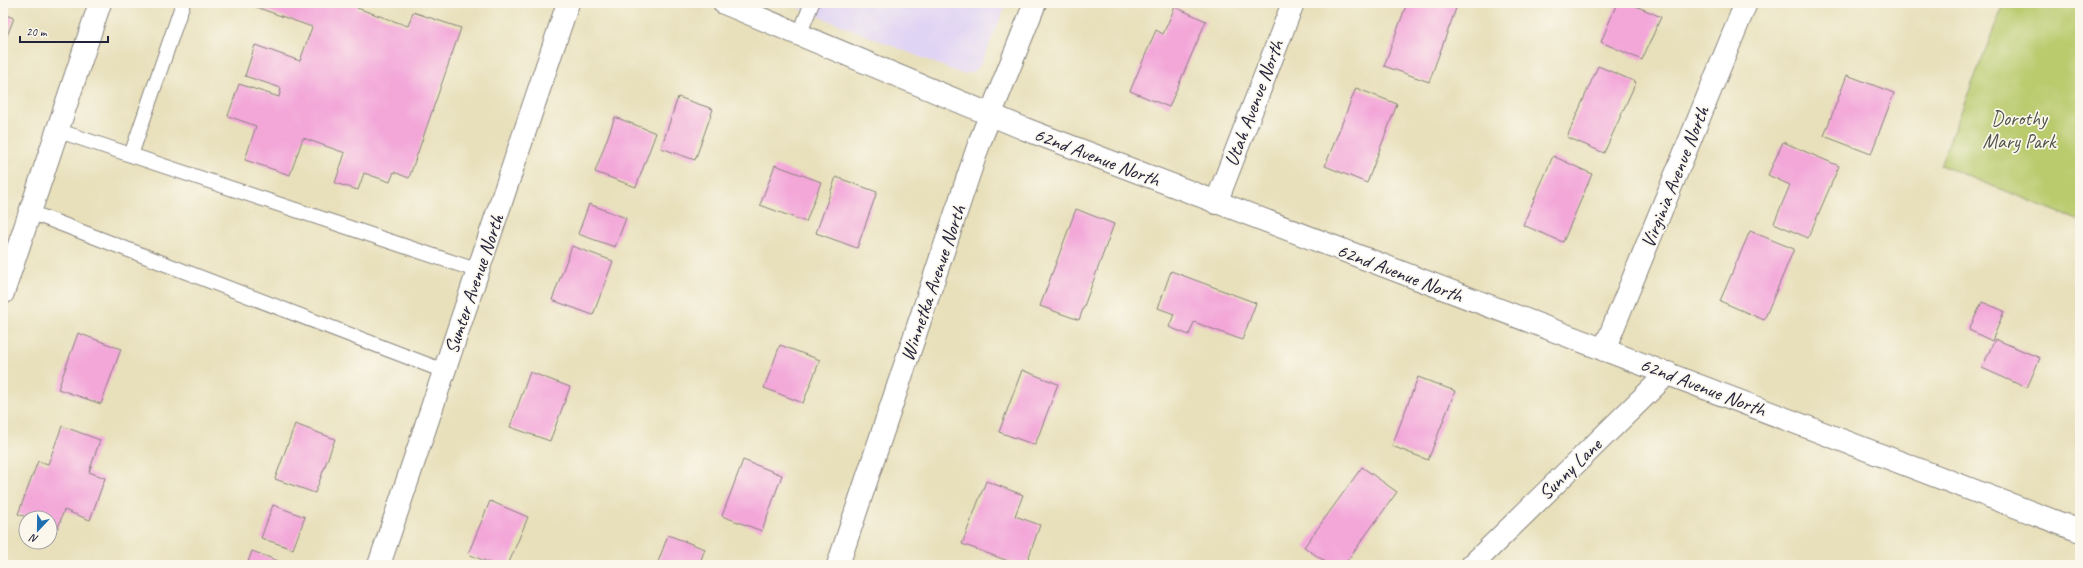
<svg xmlns="http://www.w3.org/2000/svg" width="2083" height="568" font-family="Caveat,sans-serif">
	<style>
		.built { fill: #e0d4f4 }
		.green { fill: #bacb6e; stroke: #6e7654 }
		.building { fill: #f3a7d9 }
		.lines { fill: none; stroke-linecap: round; stroke-linejoin: round }
		.service-casing { stroke: #85817b; stroke-width: 16 }
		.minor-casing { stroke: #85817b; stroke-width: 24 }
		.tertiary-casing { stroke: #85817b; stroke-width: 24 }
		.service { stroke: #fff; stroke-width: 14 }
		.minor { stroke: #fff; stroke-width: 22 }
		.tertiary { stroke: #fff; stroke-width: 22 }
		.labels { text-anchor: middle; dominant-baseline: central; stroke-width: 3.5; stroke-linejoin: round; paint-order: stroke }
		.street-label { font-size: 20px; fill: #22223b; stroke: #fbf7ec }
		.park-label { font-size: 20px; fill: #50554a; stroke: #fbf7ec }
	</style>
	<rect width="100%" height="100%" fill="#fbf7ec"/>
	<filter id="ink" filterUnits="userSpaceOnUse"><feTurbulence type="fractalNoise" baseFrequency=".025" numOctaves="2"/><feDisplacementMap in="SourceGraphic" scale="8" xChannelSelector="R" yChannelSelector="G"/><feConvolveMatrix kernelMatrix="1 2 1 2 8 2 1 2 1" color-interpolation-filters="sRGB"/></filter>
	<filter id="wash" filterUnits="userSpaceOnUse"><feTurbulence type="fractalNoise" baseFrequency=".012" numOctaves="4" result="noise"/><feDisplacementMap in="SourceGraphic" scale="16" xChannelSelector="R" yChannelSelector="G"/><feGaussianBlur stdDeviation="0.9" result="paint"/><feColorMatrix in="noise" values="0 0 0 0 0 0 0 0 0 0 0 0 0 0 0 0 0 1.4 0 .05"/><feComposite in="paint" operator="in"/></filter>
	<g filter="url(#wash)">
		<rect width="100%" height="100%" fill="#e8e0bb"/>
		<path class="built" d="M786,3h221l-26,61 -8,8 -11,2z"/>
		<path class="green" d="M2004,3h76v218l-140,-56z"/>
		<g id="blocks">
			<g class="building">
				<path d="M254,3h104l-1,5 51,18 5,-14 48,16 -52,150 -15,-6 -4,10 -26,-9 -6,17 -23,-7 10,-30 -42,-15 -13,37 -45,-15 11,-34 -28,-10 11,-32 40,13 2,-9 -36,-12 10,-31 45,16 12,-34 -59,-21z"/>
				<path d="M1407,3h51l-29,79 -45,-16z"/>
				<path d="M1617,3h12l32,14 -19,43 -41,-18z"/>
				<path d="M1175,7l31,14 -37,86 -39,-16 26,-61 7,4z"/>
				<path d="M3,14l11,4 -11,28z"/>
				<path d="M1598,66l38,16 -32,71 -37,-16z"/>
				<path d="M1847,75l47,18 -23,61 -47,-18z"/>
				<path d="M1356,88l41,16 -30,79 -42,-17z"/>
				<path d="M678,97l35,12 -18,51 -34,-12z"/>
				<path d="M615,117l41,16 -20,54 -41,-15z"/>
				<path d="M1783,142l56,24 -31,72 -34,-15 16,-38 -22,-10z"/>
				<path d="M1553,156l39,18 -29,68 -40,-17z"/>
				<path d="M775,165l46,17 -15,40 -46,-17z"/>
				<path d="M836,177l41,15 -20,56 -41,-15z"/>
				<path d="M589,204l37,14 -11,29 -37,-13z"/>
				<path d="M1076,209l38,15 -35,96 -39,-14z"/>
				<path d="M1750,231l44,18 -30,71 -44,-19z"/>
				<path d="M572,246l41,15 -20,54 -41,-15z"/>
				<path d="M1171,271l85,32 -14,37 -48,-18 -5,13 -20,-8 5,-13 -16,-6z"/>
				<path d="M1982,302l22,9 -12,30 -23,-11z"/>
				<path d="M78,333l43,16 -20,55 -43,-15z"/>
				<path d="M1995,339l45,19 -13,30 -45,-20z"/>
				<path d="M780,345l40,15 -17,43 -39,-15z"/>
				<path d="M1022,370l36,14 -23,61 -36,-13z"/>
				<path d="M530,372l40,15 -20,54 -40,-14z"/>
				<path d="M1418,377l37,14 -27,69 -36,-14z"/>
				<path d="M295,424l40,15 -20,54 -40,-14z"/>
				<path d="M62,426l38,14 -11,32 16,6 -15,42 -26,-10 -6,18 -8,-3v-7h-21l-11,-4 20,-53 10,3z"/>
				<path d="M743,460l39,15 -20,56 -40,-15z"/>
				<path d="M1362,467l35,25 -53,73h-14l-26,-18z"/>
				<path d="M986,481l37,14 -8,21 25,9 -14,40h-7l-57,-21z"/>
				<path d="M490,501l38,16 -20,48h-13l-27,-11z"/>
				<path d="M273,505l32,12 -12,32 -32,-11z"/>
				<path d="M668,535l37,14 -6,16h-42z"/>
				<path d="M252,551l37,14h-42z"/>
			</g>
		</g>
	</g>
	<g filter="url(#ink)">
		<use href="#blocks" fill-opacity="0" stroke="#85817b" stroke-width="1"/>
		<g class="lines">
			<defs>
				<g id="service">
					<path d="M799,35l13,-32"/>
					<path d="M56,130l423,141"/>
					<path d="M131,155l52,-152"/>
					<path d="M30,212l414,159"/>
				</g>
				<g id="minor">
					<path d="M1216,203l77,-200"/>
					<path d="M3,293l97,-290"/>
					<path d="M1604,350l142,-347"/>
					<path d="M379,565l189,-562"/>
					<path d="M1472,565l196,-192"/>
				</g>
				<g id="tertiary">
					<path d="M724,3l301,126 1055,402"/>
					<path d="M838,565l142,-424 55,-138"/>
				</g>
			</defs>
			<use href="#service" class="service-casing"/>
			<use href="#minor" class="minor-casing"/>
			<use href="#tertiary" class="tertiary-casing"/>
			<use href="#service" class="service"/>
			<use href="#minor" class="minor"/>
			<use href="#tertiary" class="tertiary"/>
		</g>
	</g>
	<g class="labels">
		<g class="street-label">
			<text transform="translate(1254 103) rotate(-69)">Utah Avenue North</text>
			<text transform="translate(1097 157) rotate(21)">62nd Avenue North</text>
			<text transform="translate(1675 177) rotate(-68)">Virginia Avenue North</text>
			<text transform="translate(1400 273) rotate(21)">62nd Avenue North</text>
			<text transform="translate(933 283) rotate(-71)">Winnetka Avenue North</text>
			<text transform="translate(474 284) rotate(-71)">Sumter Avenue North</text>
			<text transform="translate(1703 387) rotate(21)">62nd Avenue North</text>
			<text transform="translate(1570 469) rotate(-44)">Sunny Lane</text>
		</g>
		<g class="park-label">
			<text x="2019" y="118">Dorothy<tspan x="2019" dy="23">Mary Park</tspan></text>
		</g>
	</g>
	<rect width="2083" height="568" fill="none" stroke="#fbf7ec" stroke-width="16"/>
	<g transform="translate(38 530) rotate(202)"><circle r="19" fill="#fbf7ec" stroke="#a4a2a5"/>
	<path d="M0-3L7 15L0 10L-7 15Z" fill="#1f6fb2"/>
	<text y="-6" font-size="11" font-weight="bold" text-anchor="middle" fill="#22223b">N</text>
	</g>
	<path d="M20 36v6h88v-6" fill="none" stroke="#22223b" stroke-width="2"/>
	<text x="26" y="36" font-size="12" fill="#22223b" stroke="#fbf7ec" stroke-width="3" paint-order="stroke">20 m</text>
</svg>
